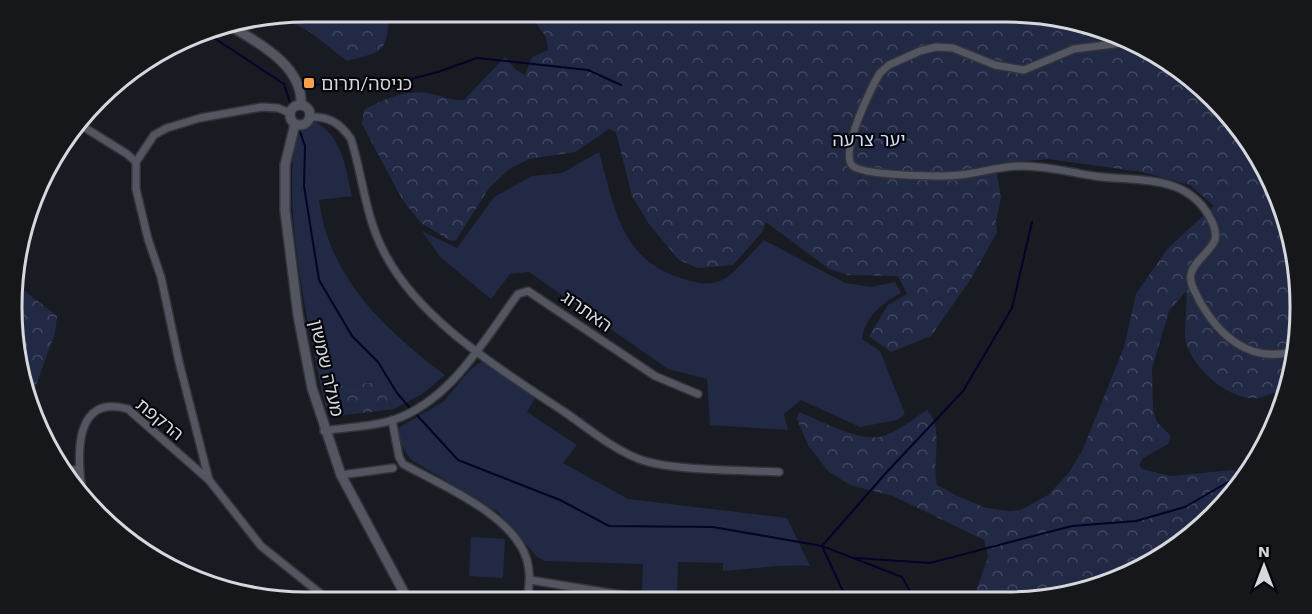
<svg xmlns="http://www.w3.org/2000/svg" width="1312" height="614" font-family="'Work Sans','Noto Sans Hebrew',sans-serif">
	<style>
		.green { fill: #222944 }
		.forest { fill: url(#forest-crowns) }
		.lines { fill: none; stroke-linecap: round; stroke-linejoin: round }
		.stream { stroke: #040329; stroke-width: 2 }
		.street-casing { stroke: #33343a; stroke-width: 10 }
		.secondary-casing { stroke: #33343a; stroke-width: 12 }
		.street { stroke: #535660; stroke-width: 7 }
		.secondary { stroke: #535660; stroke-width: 9 }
		.poi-dot { fill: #f8a14a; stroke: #050609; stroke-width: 2 }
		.labels { text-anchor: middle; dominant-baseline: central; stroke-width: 4.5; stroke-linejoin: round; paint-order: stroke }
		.poi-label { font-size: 18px; fill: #d6d8de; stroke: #050609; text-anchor: start }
		.park-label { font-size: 18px; fill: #d5defd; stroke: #050609 }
		.street-label { font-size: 18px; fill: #d6d8de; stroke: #050609 }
		.rim { fill: none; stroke: #d6d8de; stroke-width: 3 }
	</style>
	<defs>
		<pattern id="forest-crowns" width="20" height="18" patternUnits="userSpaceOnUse" patternTransform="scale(1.5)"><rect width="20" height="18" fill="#222944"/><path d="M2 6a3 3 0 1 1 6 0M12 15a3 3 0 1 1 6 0" fill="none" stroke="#41475f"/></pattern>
	</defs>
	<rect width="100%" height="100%" fill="#191b23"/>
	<g class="green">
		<path d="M314,121c29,16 31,45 38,75l-33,4c10,78 66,130 126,175l-23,19 -28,15 -17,-27 -56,6c-16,-83 -38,-171 -25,-256z"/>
		<path d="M599,152c16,55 20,108 85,127 13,4 23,7 36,2 12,-4 34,-31 44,-41l81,43 26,4 24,-5 6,11c-17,8 -37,25 -39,46l18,12 25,63 -8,6 -37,7 -59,-27 -17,14 4,16 -78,-5 -3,-46 -39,-10 -139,-97 -19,2 -19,25 -51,-42 -18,-26 35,17 37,-51 38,-21 30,-3z"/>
		<path d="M482,361l53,37 -8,14 50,33 -14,18 65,36 159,19 23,48c-28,-2 -59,3 -87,5v-8l-45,-1 -1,31 -35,-2 1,-27 -98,-3 -8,-4 -39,-45 -85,-51c-9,-8 -15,-22 -15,-33l45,-26 26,-31z"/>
		<path d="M471,537l34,2 -2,39 -34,-2z"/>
	</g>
	<g class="forest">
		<path d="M307,12h83c-5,42 -3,38 -43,49l-37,-29 -30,-16z"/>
		<path d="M528,12h477l113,23 96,64 64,95 22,113 -16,82c-9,2 -18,8 -26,9 -29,4 -70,-33 -73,-61 -1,-15 3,-31 1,-46l-17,20 -17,57 1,42 4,12 14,14 -3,8 -25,14 -4,7 3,4 28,7 64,-6 10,8 -5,9 -55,54 -66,39 -74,19 -71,1 15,-43 -4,-17 -91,-44 -43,-11 -22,-14 -20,-26 -11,-26 2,-7c21,8 58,29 80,25 17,-3 34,-18 48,-27 18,19 4,52 10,75l20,11 29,12 23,3 12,-1 27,-15 20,-21 15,-25 41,-102 12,-53 32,-46 46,-42 -24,-21 -48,-13 -94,-13 -53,5 6,34 -5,23 1,11 -25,45 -41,59 -40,16 -22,-16 19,-31 19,-11 -9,-18 -50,-1 -19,-6 -63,-47 -3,9 -30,34 -35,3 -19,-8 -30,-36 -17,-28 -16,-64 -7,-3 -34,23 -46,7 -20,10 -20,19 -33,52 -5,1 -30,-18 -19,-24 -40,-75 2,-14c17,-10 42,-21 63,-17 14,2 22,8 37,7l41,-43 11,13 9,5 7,-18 16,-7 -2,-13z"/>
		<path d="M18,249l4,40 35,27 -2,17 -24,66 -16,-53z"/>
		<path d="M377,382l17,27 -58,7 -10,-9 -5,-19z"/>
	</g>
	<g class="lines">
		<g class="stream">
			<path d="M205,32l79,52 12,37"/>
			<path d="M299,84l84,2 55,-14 39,-14 111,12 33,15"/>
			<path d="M298,126l7,20 -1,40 15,94 33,56 26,26 19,31 14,16"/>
			<path d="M415,413l43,47 102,40 49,26 104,1 109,19 80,31 13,23"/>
			<path d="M855,558l75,5 142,-37 64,-5 49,-14 64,-37"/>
			<path d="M847,600l-25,-54 63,-72 78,-83 49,-83 20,-86"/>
		</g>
		<defs>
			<g id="street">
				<path d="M1130,42l-56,7 -50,21 -29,-5 -42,-17 -17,-1 -16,4 -31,14 -9,8c-9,14 -40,79 -28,92 8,11 90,12 107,10 21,-2 41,-9 63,-9 24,0 47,6 72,10 39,6 86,-3 112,35 6,10 11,18 9,29 -5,12 -21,21 -24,34 -2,9 4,17 8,26 19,34 49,63 92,52"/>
				<path d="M290,113l-12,-5 -16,-1 -62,11 -33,10 -13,7 -18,27v27l12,50 13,38 18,85 30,118 52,66 70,56"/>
				<path d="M309,117c20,-1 31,6 42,22 12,38 14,77 33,113 35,69 119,119 182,161 23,16 47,36 73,46 31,12 103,11 140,13"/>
				<path d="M79,124l48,30 9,8"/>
				<path d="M392,420l7,37 4,7c38,21 111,51 124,96 4,14 2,27 0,41"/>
				<path d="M324,431c22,-4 48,-4 69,-11 58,-19 91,-80 125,-126l10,-3 127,85 43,18"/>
				<path d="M68,471l11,-2"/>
				<path d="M341,475l52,-7"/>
				<path d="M82,490c-5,-35 -8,-97 46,-81l81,71"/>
				<path d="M530,580l117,19 107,1"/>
			</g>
			<g id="secondary">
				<path d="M229,25c29,18 74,40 72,80"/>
				<circle cx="300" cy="115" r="10"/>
				<path d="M295,124l-10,41v46l13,104 14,73 29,87 68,127"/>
			</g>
		</defs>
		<use href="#street" class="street-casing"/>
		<use href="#secondary" class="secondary-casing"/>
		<use href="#street" class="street"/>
		<use href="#secondary" class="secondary"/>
	</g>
	<rect class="poi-dot" x="303" y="77" width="12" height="12" rx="3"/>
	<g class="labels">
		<g class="poi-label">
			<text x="321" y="83">כניסה/תרום</text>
		</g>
		<g class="park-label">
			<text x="869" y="139">יער צרעה</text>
		</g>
		<g class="street-label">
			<text transform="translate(587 311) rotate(35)">האתרוג</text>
			<text transform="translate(327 368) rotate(77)">מעלה שמשון</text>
			<text transform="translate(160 419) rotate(39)">הרקפת</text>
		</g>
	</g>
	<path d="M0 0H1312V614H0ZM306 22H1006A284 284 0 0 1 1290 306V308A284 284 0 0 1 1006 592H306A284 284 0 0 1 22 308V306A284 284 0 0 1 306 22Z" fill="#16171a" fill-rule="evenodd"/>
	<path class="rim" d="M306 22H1006A284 284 0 0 1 1290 306V308A284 284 0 0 1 1006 592H306A284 284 0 0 1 22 308V306A284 284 0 0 1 306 22Z"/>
	<g transform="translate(1264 566)" stroke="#050609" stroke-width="4.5" paint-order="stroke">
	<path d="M0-4.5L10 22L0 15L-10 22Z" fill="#d6d8de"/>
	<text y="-9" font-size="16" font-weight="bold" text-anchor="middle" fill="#d6d8de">N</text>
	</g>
</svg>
